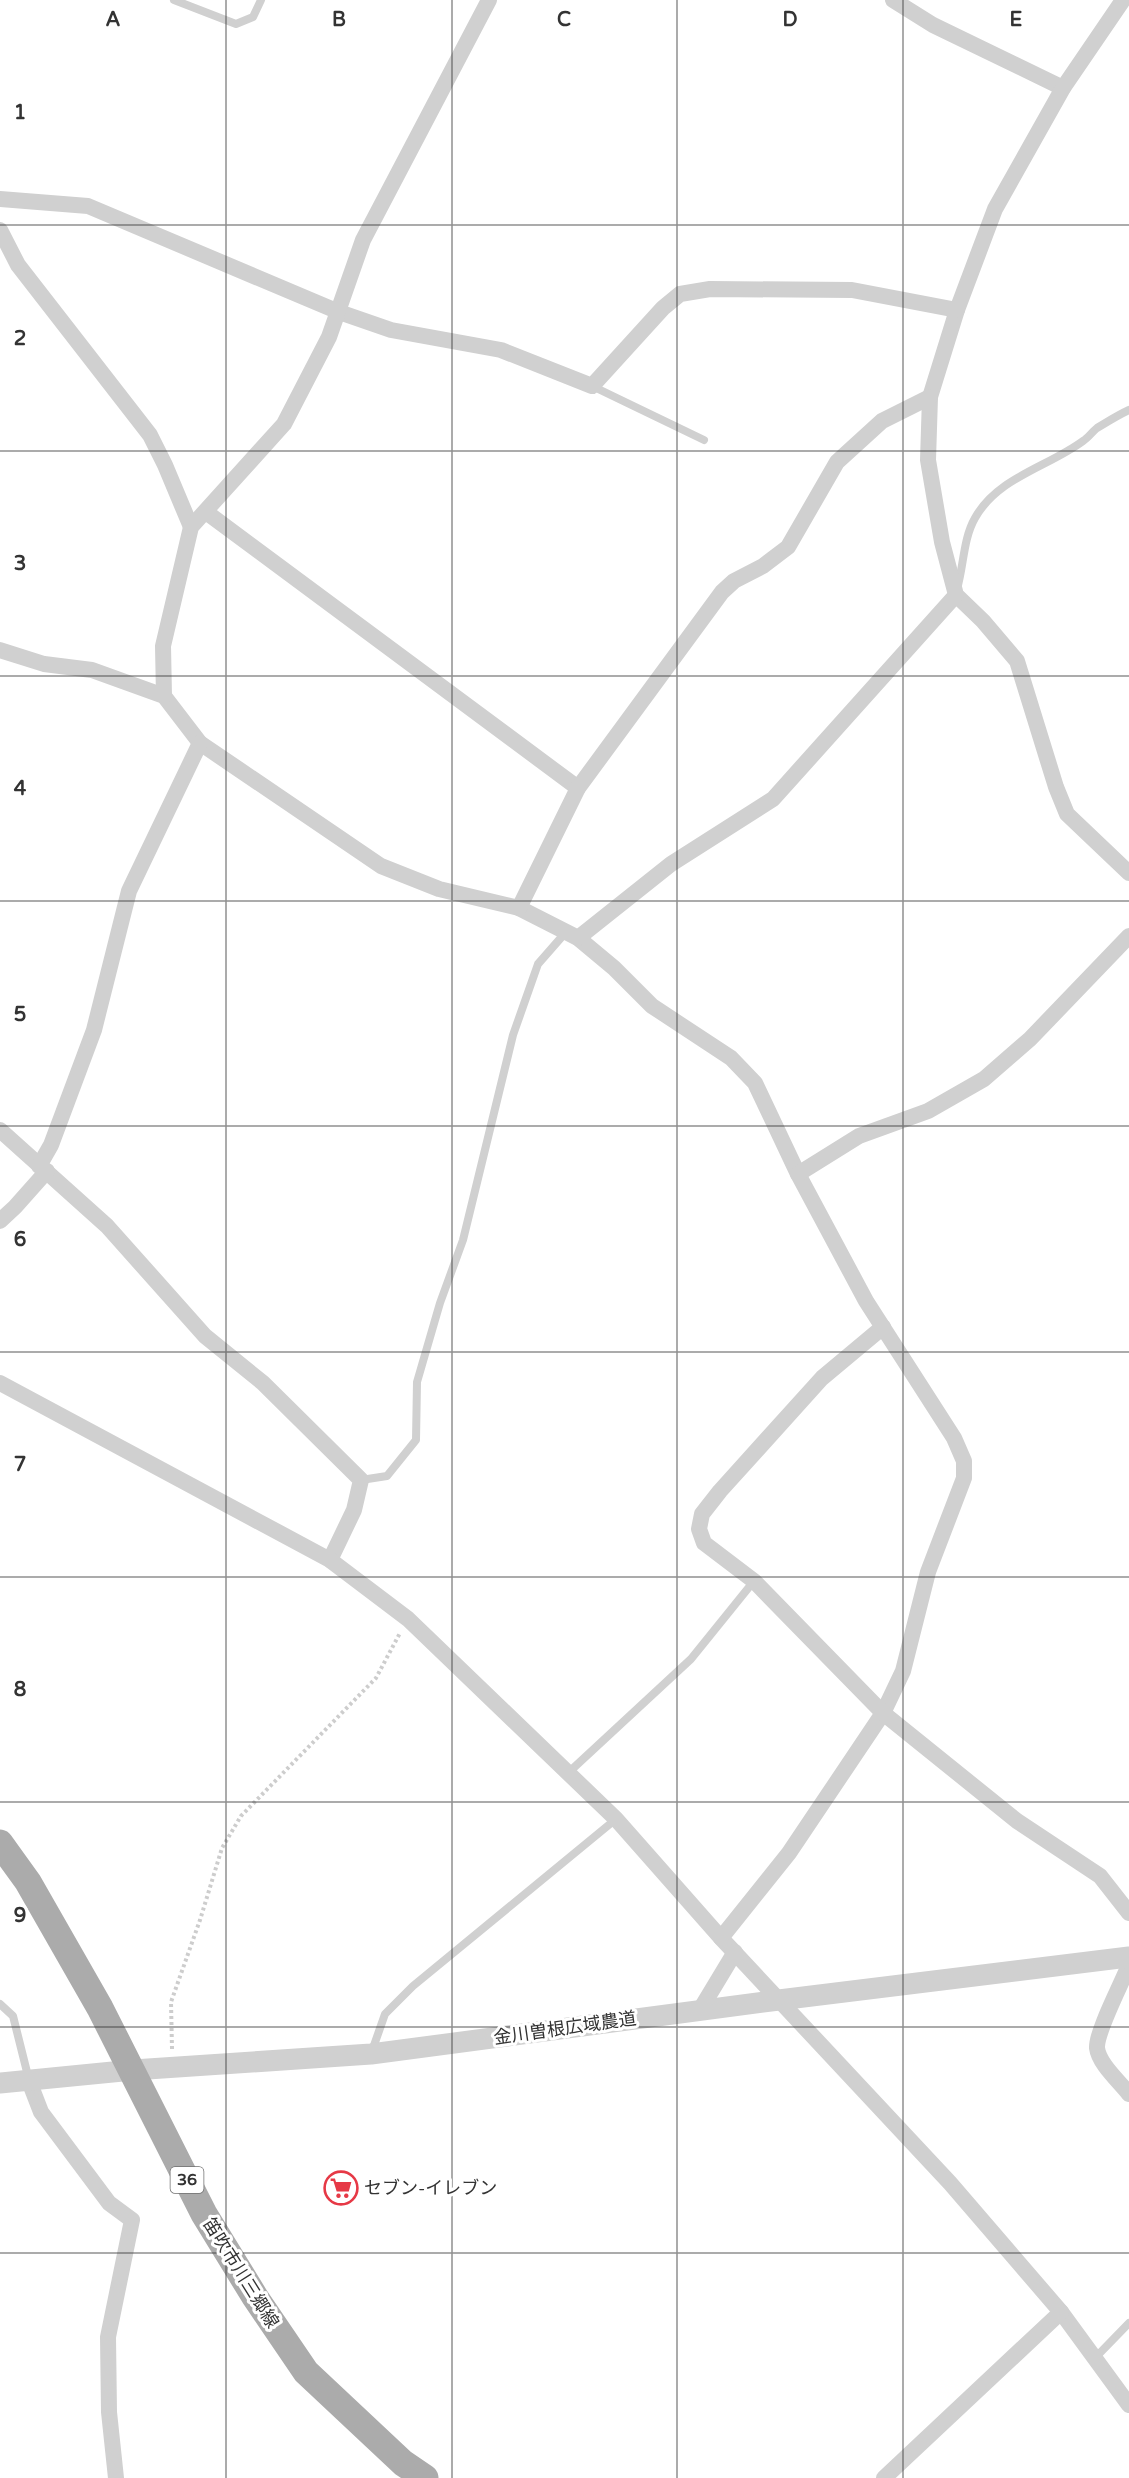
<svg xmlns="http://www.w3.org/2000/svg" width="1129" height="2478" font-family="'Varela Round','Noto Sans JP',sans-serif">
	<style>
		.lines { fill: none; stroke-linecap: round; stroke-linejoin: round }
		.path { stroke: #cdcdcd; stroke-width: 4; stroke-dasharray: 3 3; stroke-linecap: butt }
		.service { stroke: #d0d0d0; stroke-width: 8 }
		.minor { stroke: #d0d0d0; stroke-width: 16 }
		.tertiary { stroke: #d0d0d0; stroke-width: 21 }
		.primary { stroke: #ababab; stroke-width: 27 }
		.grid { fill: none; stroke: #333; stroke-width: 1.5; stroke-opacity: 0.55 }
		.labels { text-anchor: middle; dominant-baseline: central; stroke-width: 6; stroke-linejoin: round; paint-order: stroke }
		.shield { fill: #fff; stroke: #707070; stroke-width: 1.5 }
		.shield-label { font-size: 16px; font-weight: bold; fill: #333 }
		.street-label { font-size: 18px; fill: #333; stroke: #fff }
		.poi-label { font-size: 18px; fill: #333; stroke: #fff; text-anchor: start }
		.grid-label { font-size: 20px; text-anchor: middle; font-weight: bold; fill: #333; stroke: #fff; stroke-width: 6; stroke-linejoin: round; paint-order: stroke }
	</style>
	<rect width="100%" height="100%" fill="#fff"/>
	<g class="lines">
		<path class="path" d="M172,2049l-1,-47 29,-82 22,-72 19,-32 135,-138 24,-45"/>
		<g class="service">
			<path d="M174,0l62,24 17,-7 8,-17"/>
			<path d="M592,386l112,54"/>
			<path d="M957,589c7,-24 6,-50 18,-71 23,-41 73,-51 108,-77 5,-3 9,-9 14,-13 10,-6 21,-13 32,-18"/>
			<path d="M361,1480l26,-4 29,-36 1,-58 23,-79 23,-63 50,-205 25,-71 28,-32"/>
			<path d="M568,1773l123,-114 63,-78"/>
			<path d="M0,2004l13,12 16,64"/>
			<path d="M372,2051l13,-37 28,-28 203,-167"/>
			<path d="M1095,2358l34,-35"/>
		</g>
		<g class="minor">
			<path d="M893,0l40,25 130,63"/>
			<path d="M1123,0l-60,88 -68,121 -38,101 -27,87 -2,63 14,82 14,53 27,26 34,40 39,126 11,27 62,59"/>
			<path d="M0,199l88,7 251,106 52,18 110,20 91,36 71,-78 17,-14 30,-5 142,1 105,20"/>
			<path d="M0,230l18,35 132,170 15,30 26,62"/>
			<path d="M206,512l372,276"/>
			<path d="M0,650l44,14 48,6 72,26 36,47 181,123 58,23 80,19 59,30 36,30 38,38 79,52 24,25 43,91 68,127 88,137 10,23v17l-36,94 -25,99 -20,42 -94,140 -68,85"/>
			<path d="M164,696l-1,-50 28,-119 93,-103 45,-87 34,-97 126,-240"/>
			<path d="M519,908l59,-120 144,-196 12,-11 29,-15 25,-19 49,-85 45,-41 48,-24"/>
			<path d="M578,938l93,-74 102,-65 183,-204"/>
			<path d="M0,1130l107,96 98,110 58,47 98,97 -7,30 -24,50"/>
			<path d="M39,1166l12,-21 43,-115 35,-139 71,-148"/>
			<path d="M798,1174l61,-38 69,-25 56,-32 46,-40 99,-103"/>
			<path d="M0,1221l15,-14 32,-36"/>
			<path d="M883,1327l-61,51 -102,113 -18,23 -3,15 5,14 50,38 129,132 134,108 83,55 29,37"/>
			<path d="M0,1383l330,177 78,59 208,200 105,119 229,245 111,129 68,93"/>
			<path d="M1129,1965c-7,18 -33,67 -32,83 2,16 22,33 32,46"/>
			<path d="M700,2010l35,-58"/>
			<path d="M29,2081l12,31 68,91 23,17 -24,117 1,75 7,66"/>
			<path d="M884,2478l177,-166"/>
		</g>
		<path class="tertiary" d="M0,2083l133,-13 238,-16 408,-54 350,-43"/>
		<path class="primary" d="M0,1843l28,39 72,126 104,206 51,83 51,75 97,91 22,15"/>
	</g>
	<path class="grid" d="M226,0v2478M452,0v2478M677,0v2478M903,0v2478M0,225h1129M0,451h1129M0,676h1129M0,901h1129M0,1126h1129M0,1352h1129M0,1577h1129M0,1802h1129M0,2027h1129M0,2253h1129"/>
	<defs>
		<symbol id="supermarket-ring" viewBox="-11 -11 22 22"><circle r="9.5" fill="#fff" stroke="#e63946" stroke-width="1.5"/><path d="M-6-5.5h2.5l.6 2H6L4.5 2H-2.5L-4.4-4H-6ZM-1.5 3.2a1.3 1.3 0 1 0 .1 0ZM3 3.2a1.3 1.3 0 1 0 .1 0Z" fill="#e63946"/></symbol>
	</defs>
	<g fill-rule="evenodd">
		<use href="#supermarket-ring" x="322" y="2169" width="38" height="38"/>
	</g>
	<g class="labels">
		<rect class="shield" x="170.5" y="2167" width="33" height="26" rx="4.5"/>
		<g class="shield-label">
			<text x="187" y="2180">36</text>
		</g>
		<g class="street-label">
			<text transform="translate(565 2028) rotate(-8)">金川曽根広域農道</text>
			<text transform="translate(241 2273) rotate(58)">笛吹市川三郷線</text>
		</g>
		<g class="poi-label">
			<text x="364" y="2188">セブン-イレブン</text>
		</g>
	</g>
	<g class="grid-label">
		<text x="113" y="26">A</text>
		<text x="339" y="26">B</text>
		<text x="564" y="26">C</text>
		<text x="790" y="26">D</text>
		<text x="1016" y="26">E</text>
		<text x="20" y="119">1</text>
		<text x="20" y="345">2</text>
		<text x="20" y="570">3</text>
		<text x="20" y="795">4</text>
		<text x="20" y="1021">5</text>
		<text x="20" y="1246">6</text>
		<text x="20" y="1471">7</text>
		<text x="20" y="1696">8</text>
		<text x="20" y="1922">9</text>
	</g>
</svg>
